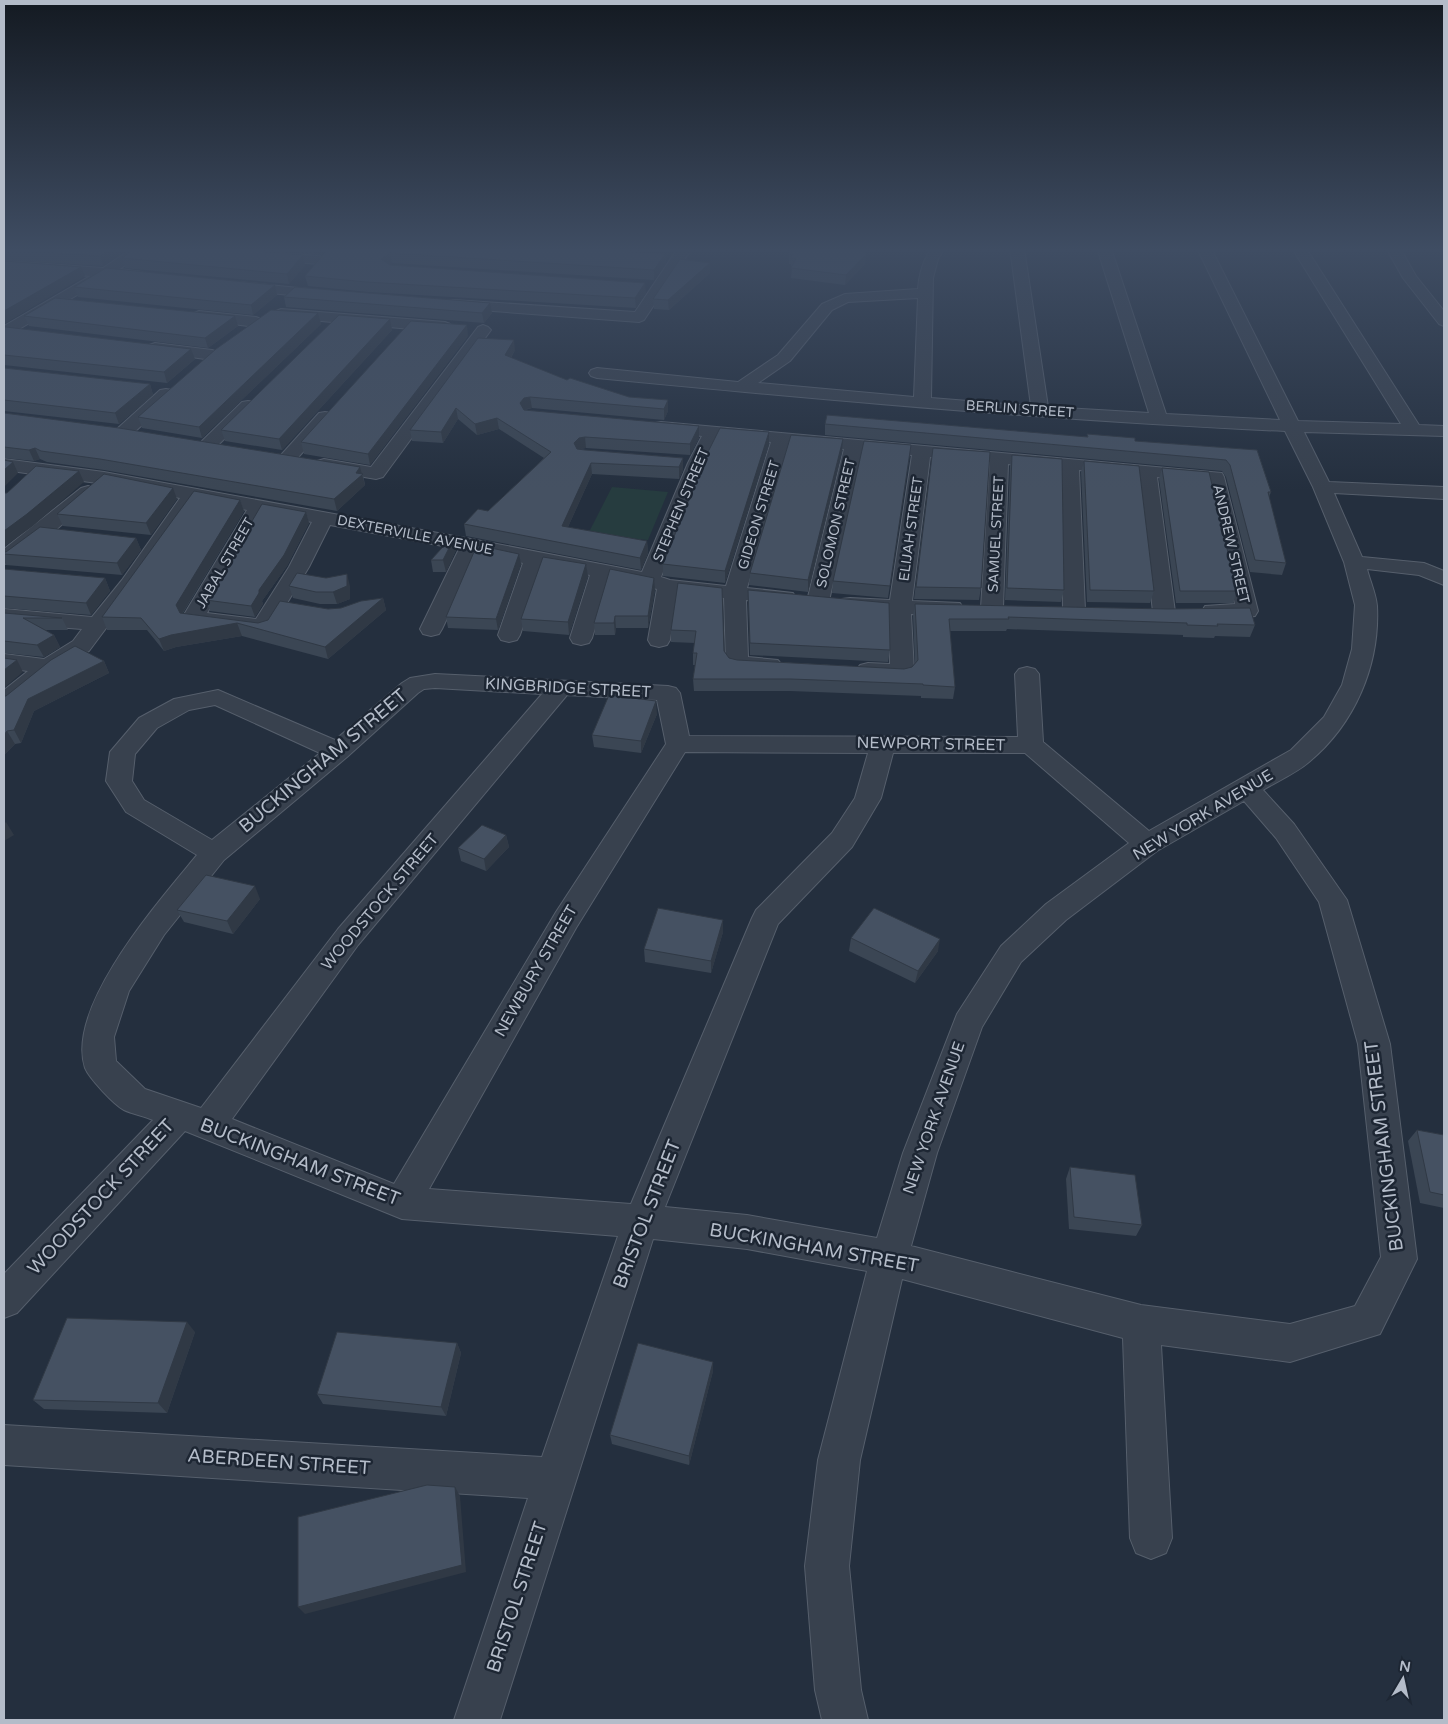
<svg xmlns="http://www.w3.org/2000/svg" width="1448" height="1724" font-family="'Varela Round',sans-serif">
	<style>
		.green { fill: #263c3f }
		.lines { fill: none; stroke-linecap: round; stroke-linejoin: round }
		.minor-casing { stroke: #565f6c; stroke-width: 2 }
		.minor { fill: #38414e; fill-rule: evenodd }
		.wall { fill: #3b4654 }
		.shaded-wall { fill: #303945 }
		.building { fill: #455162; stroke: #303945 }
		.labels { text-anchor: middle; dominant-baseline: central; stroke-width: 5; stroke-linejoin: round; paint-order: stroke }
		.far-street-label { font-size: 14px; fill: #b4bcc9; stroke: #1d2633 }
		.street-label { font-size: 16px; fill: #b4bcc9; stroke: #1d2633 }
		.near-street-label { font-size: 19px; fill: #b4bcc9; stroke: #1d2633 }
	</style>
	<rect width="100%" height="100%" fill="#242f3e"/>
	<path class="green" d="M612,487l56,5 -20,48 -60,-6z"/>
	<g class="lines">
		<defs>
			<g id="minor">
				<path d="M133,248h16l-29,21 22,3 2,3 -2,3 -34,-1 -99,58 -5,2v-11l86,-50 -86,-7v-8l99,7z"/>
				<path d="M678,248h14l-48,72 -5,2 -186,-14 -5,-1 -2,-3 2,-3 5,-1 182,12z"/>
				<path d="M931,248h14l-7,11 -5,19 -2,120 100,8 -21,-158h14l24,159 101,6 -52,-165h14l55,166 114,6 -83,-172h14l87,173 103,3 -109,-176h14l113,177 25,1v10l-140,-4 25,50 115,5v12l-110,-6 28,64 62,6 20,8v14l-25,-10 -52,-6c3,12 9,25 10,37 3,59 -22,118 -68,156 -13,11 -31,19 -46,28l31,34 53,76 43,144 27,215 -37,75 -90,28 -129,-17 11,193 -6,15 -15,6 -15,-6 -6,-15 -7,-200 -221,-59 -42,181 -11,106 12,124 7,30h-46l-7,-30 -10,-124 13,-106 49,-189 -120,-22 -94,-10 -153,481h-46l74,-222 -524,-33v-40l538,32 76,-221 -216,-17 -217,-88 -168,182 -13,5v-44l149,-154c-10,-4 -20,-6 -29,-10 -10,-5 -35,-32 -39,-42 -20,-61 75,-168 112,-213l-71,-43 -20,-31 4,-29 29,-34 35,-19 44,-9 117,50 67,-57 8,-5 25,-4 233,12 8,2 4,5 9,43 329,1 -3,-63 4,-5 8,-2 8,2 4,5 4,68 106,89 142,-81 33,-33 18,-32 10,-36 3,-44 -11,-43 -31,-75 -28,-56c-230,-10 -459,-31 -688,-53l-6,-2 -2,-3 2,-3 6,-2 141,14 40,-27 44,-51 23,-10 73,-5c1,-15 5,-28 13,-41zM918,298l-4,99 -156,-14 32,-22 42,-51 16,-8zM435,688l107,6 -204,235 -137,179 -56,-19 -29,-28 -2,-24 15,-46 35,-56 60,-75 123,-103 71,-64 6,-4zM567,695l90,5 9,44 -110,168 -162,272 -162,-65 126,-174zM215,705l105,48 -108,87 -68,-40 -12,-19 3,-27 22,-26 32,-18zM685,752l183,1 -13,45 -23,35 -76,77 -4,8 -121,286 -202,-15 147,-261zM893,753h132l104,90 -83,61 -45,42 -44,68 -54,139 -26,85 -130,-23 -82,-8 113,-283 74,-77 29,-49zM1244,801l32,37 43,64 39,142 23,213 -26,49 -65,18 -149,-19 -230,-59 26,-93 45,-126 39,-65 45,-42 91,-69z"/>
				<path d="M1386,248h14l16,28 28,35v15l-5,-2 -36,-46z"/>
				<path d="M266,252l53,4 7,4 -7,4 -58,-5 -2,-3z"/>
				<path d="M239,282l89,9 5,1 2,3 -2,3 -5,1 -94,-10 -2,-3 2,-3z"/>
				<path d="M281,309l164,13 5,2 3,3 -3,3 -5,2 -169,-15 -3,-3 3,-3z"/>
				<path d="M199,311l57,6 5,2 3,3 -3,3 -5,2 -62,-8 -3,-3 3,-3z"/>
				<path d="M483,325l5,2 3,3 -108,147 -7,2 -59,-10 -2,-4 2,-4 7,-2 47,8 107,-140z"/>
				<path d="M155,343l57,7 6,2 2,3 -2,3 -6,2 -63,-9 -2,-3 2,-3z"/>
				<path d="M166,389l6,1 2,4 -2,4 -42,38 -6,1 -6,-1 -3,-4 3,-4 42,-38z"/>
				<path d="M248,401l6,1 3,4 -3,4 -40,39 -6,1 -6,-1 -3,-4 3,-4 40,-39z"/>
				<path d="M325,412l6,1 3,4 -3,4 -38,42 -6,2 -6,-2 -3,-4 3,-4 38,-42z"/>
				<path d="M661,422l561,51 2,4 34,134 -3,5c-15,3 -35,3 -50,0l-3,-5 3,-5 30,-2 -28,-122 -50,-5 18,135 -3,5 -8,2 -8,-2 -3,-5 -15,-136 -59,-6 6,140 -3,5 -8,2 -8,-2 -3,-5 -2,-141 -53,-5 -5,144 -3,5 -8,2 -8,-2 -3,-5 9,-146 -60,-5 -18,144 48,2 3,5 -3,5 -8,2 -41,-1 3,58 -4,5 -8,2 -42,-4 -4,-5 4,-5 8,-2 22,1 -1,-51 -47,-4 -3,-5 3,-5 8,-1 40,2 22,-145 -50,-4 -33,150 -3,5 -8,1 -8,-1 -3,-5 37,-152 -55,-5 -42,144 46,5 3,5 -3,5 -8,1 -39,-4 2,57 30,3 4,5 -4,5 -8,2 -41,-4 -3,-5 -2,-65 -47,-5 -7,47 -3,5 -8,2 -8,-2 -3,-5 9,-51 -47,-10 -18,59 -3,5 -8,2 -8,-2 -3,-5 20,-63 -47,-8 -23,68 -3,5 -8,2 -8,-2 -3,-5 25,-72 -45,-10 -36,76 -3,5 -8,2 -8,-2 -3,-5 39,-80 -129,-24 -21,42 -39,64 -8,2 -77,-10 -3,-5 65,-108 -50,-9 -61,87 -47,63 -33,20 -44,36 -8,2v-19l24,-19 -24,-3v-14l40,5 29,-18 9,-12 -78,-6v-14l88,8 30,-37 58,-82 -76,-14 -100,-14v-11l100,13 367,67 171,33 46,-109 14,-27 -47,-5 -3,-4 3,-4zM719,438l52,4 -45,144 -56,-6 -9,-3 45,-114zM264,513l48,9 -23,45 -33,52 -49,-6z"/>
				<path d="M88,486l7,2 3,4 -3,4c-19,16 -70,64 -91,68v-15l77,-61z"/>
			</g>
		</defs>
		<use href="#minor" class="minor-casing"/>
		<use href="#minor" class="minor"/>
	</g>
	<g class="wall">
		<path d="M4,248h125l-26,18 -99,-6z"/>
		<path d="M251,248h69l-5,6z"/>
		<path d="M329,248l336,6 1,10 -12,16 -262,-17 -3,2 257,28 -10,15 -268,-16 -60,-6 -3,-10z"/>
		<path d="M616,248h58l-2,4z"/>
		<path d="M789,254h77l-1,10 -20,21 -54,-7 1,-10 -1,-1v-3h-2z"/>
		<path d="M303,255l2,10 -16,19 -164,-16 -3,-10z"/>
		<path d="M710,273l-41,37 -15,-1 -1,-10z"/>
		<path d="M275,285l2,10 -24,20 -175,-18 -4,-10z"/>
		<path d="M284,297l208,16 -8,10 -198,-16z"/>
		<path d="M318,313l3,11 -119,114 -60,-10 -4,-11z"/>
		<path d="M24,316l214,10 -30,22 -179,-22z"/>
		<path d="M390,319l2,11 -110,120 -57,-9 -4,-11z"/>
		<path d="M4,327l191,32 -28,24 -163,-18z"/>
		<path d="M468,336l-98,129 -66,-11 -3,-12z"/>
		<path d="M515,350l-4,8 56,22 62,17 39,3v11l-4,9 -132,-12 -7,2 174,28 -9,17 -104,-7 -6,1 5,1 98,8v12l-4,9 -87,-5 -24,53 79,14 1,12 -7,17 -175,-34 -2,-12 24,-13 56,-53 -45,-29 -22,6 -19,-16 -15,24 -31,-2 -2,-11z"/>
		<path d="M4,368l146,16 3,11 -34,29 -115,-13z"/>
		<path d="M4,413l359,61 2,11 -28,26 -233,-41 -57,-8 -7,-3 -6,2 -30,-3z"/>
		<path d="M825,424l262,13v-3l48,7 122,9 14,42 -2,5 17,66 -4,12 -32,-3 -24,-95 -4,-6 -397,-36z"/>
		<path d="M769,432v12l-44,139 -62,-7v-12z"/>
		<path d="M843,439l-1,12 -34,141 -59,-7 1,-12z"/>
		<path d="M911,445l-23,153 -56,-5 1,-12z"/>
		<path d="M933,448l48,140 -2,12 -65,-1z"/>
		<path d="M1012,455l52,135 -3,12 -56,-2 5,-134z"/>
		<path d="M1084,461l70,130 -4,12 -63,-1 -6,-130z"/>
		<path d="M1162,468l75,123 -4,12h-57l-17,-124z"/>
		<path d="M177,499l-26,36 -88,-9 -6,-12z"/>
		<path d="M240,500l4,11 -61,102 75,10 70,-14 13,-1 42,-10 3,12 -58,49 -86,-23 -66,11 -12,4 -17,-21h-40l-5,-13z"/>
		<path d="M306,512l3,11 -22,43 -25,35 1,3 -8,13 -45,-6 -4,-11z"/>
		<path d="M136,538l5,12 -19,25 -116,-10 -2,-5v-8z"/>
		<path d="M454,538l2,12 -10,22h-13l-2,-12z"/>
		<path d="M519,554l2,10 -23,66 -50,-2 -2,-11z"/>
		<path d="M586,564l2,12 -19,59 -46,-4 -2,-12z"/>
		<path d="M4,569l101,9 5,13 -19,24 -87,-7z"/>
		<path d="M678,583l51,75 8,2 167,9 8,-2 3,-4 -2,-47 2,-12 340,21 -5,12 -35,-1 -1,2 -31,-1v-2l-176,-6 -1,2h-56l5,56 -2,12 -32,-1v-2l-131,-5h-96l-1,-12 2,-14h-2v-12l2,-10 -24,-1v-12z"/>
		<path d="M289,586h61v13l-13,5h-17l-27,-6z"/>
		<path d="M655,590l-7,38h-32l-1,7h-20l-1,-12z"/>
		<path d="M748,590l142,60 -2,12 -138,-7z"/>
		<path d="M4,613l58,5 6,12h-23l9,5 6,12 -16,10 -40,-4z"/>
		<path d="M104,661l5,12 -75,38 -13,32 -6,1 -11,11v-59z"/>
		<path d="M657,714l-16,39 -47,-6 -2,-12z"/>
		<path d="M506,835l3,12 -23,24 -25,-10 -3,-13z"/>
		<path d="M260,899l-27,35 -49,-12 -7,-12z"/>
		<path d="M723,932l-12,41 -66,-11 -1,-13z"/>
		<path d="M851,938l87,13 -23,32 -66,-32z"/>
		<path d="M1417,1130l27,5v73l-24,-5 -12,-62z"/>
		<path d="M1070,1167l72,58 -6,11 -67,-7 -3,-50z"/>
		<path d="M195,1332l-28,81 -123,-4 -11,-9z"/>
		<path d="M457,1343l4,10 -15,63 -123,-12 -6,-10z"/>
		<path d="M713,1362v9l-24,94 -77,-21 -2,-9z"/>
	</g>
	<g class="shaded-wall">
		<path d="M112,248h17l-26,18 -3,-10z"/>
		<path d="M314,248h6l-5,6z"/>
		<path d="M390,253l2,10 -9,5 -2,-9z"/>
		<path d="M665,254l1,10 -12,16v-10z"/>
		<path d="M866,254l-1,10 -20,21 1,-10z"/>
		<path d="M303,255l2,10 -16,19 -2,-10z"/>
		<path d="M710,263v10l-41,37 -1,-10z"/>
		<path d="M81,267l4,9 -81,48v-13z"/>
		<path d="M645,283l1,10 -10,15 -1,-10z"/>
		<path d="M275,285l2,10 -24,20 -2,-10z"/>
		<path d="M490,303l2,10 -8,10 -2,-10z"/>
		<path d="M318,313l3,11 -119,114 -3,-11z"/>
		<path d="M235,316l3,10 -30,22 -3,-10z"/>
		<path d="M390,319l2,11 -110,120 -3,-11z"/>
		<path d="M467,325l1,11 -98,129 -2,-11z"/>
		<path d="M514,340l1,10 -9,16 -1,-11z"/>
		<path d="M191,349l4,10 -28,24 -3,-11z"/>
		<path d="M150,384l3,11 -34,29 -4,-11z"/>
		<path d="M530,397l2,11 -6,1 -4,5 -2,-11 4,-5z"/>
		<path d="M668,400v11l-4,9v-11z"/>
		<path d="M456,408l2,11 -15,24 -2,-11z"/>
		<path d="M497,418l2,11 -22,6 -2,-11z"/>
		<path d="M699,426v12l-9,17v-11z"/>
		<path d="M769,432v12l-44,139v-12z"/>
		<path d="M585,437l1,11 -6,1 -4,5 -2,-11 5,-5z"/>
		<path d="M843,439l-1,12 -34,141v-12z"/>
		<path d="M35,448l5,11 -6,2 -5,-11z"/>
		<path d="M683,458v12l-4,9v-12z"/>
		<path d="M13,462l5,11 -14,14v-17z"/>
		<path d="M591,463l1,11 -29,64 -1,-12z"/>
		<path d="M360,467l5,18 -28,26 -3,-12z"/>
		<path d="M79,471l5,11 -51,44 -29,21v-16z"/>
		<path d="M173,488l4,11 -26,36 -5,-12z"/>
		<path d="M240,500l4,11 -64,106 -4,-12z"/>
		<path d="M306,512l3,11 -22,43 -25,35 1,3 -8,13 -4,-11 8,-16z"/>
		<path d="M136,538l5,12 -19,25 -5,-12z"/>
		<path d="M454,538l2,12 -10,22 -3,-12z"/>
		<path d="M647,541l1,12 -7,17 -1,-12z"/>
		<path d="M519,554l2,10 -23,66 -2,-11z"/>
		<path d="M586,564l2,12 -19,59 -1,-13z"/>
		<path d="M347,574l3,12v13l-13,5 -4,-12z"/>
		<path d="M105,578l5,13 -19,24 -5,-12z"/>
		<path d="M654,578l1,12 -7,38v-12z"/>
		<path d="M383,598l3,12 -58,49 -3,-12z"/>
		<path d="M615,616l1,12 -1,7 -1,-12z"/>
		<path d="M237,623l5,13 -66,11 -12,4 -5,-12 12,-4z"/>
		<path d="M54,635l6,12 -16,10 -7,-12z"/>
		<path d="M17,660l6,12 -19,16v-18z"/>
		<path d="M104,661l5,12 -75,38 -13,32 -7,-13 14,-31z"/>
		<path d="M656,701l1,13 -16,39v-12z"/>
		<path d="M7,731l8,13 -11,11v-20z"/>
		<path d="M6,822l8,13 -10,6v-17z"/>
		<path d="M506,835l3,12 -23,24 -2,-12z"/>
		<path d="M255,886l5,13 -27,35 -6,-13z"/>
		<path d="M723,920v12l-12,41v-12z"/>
		<path d="M940,939l-2,12 -23,32 3,-12z"/>
		<path d="M187,1322l8,10 -28,81 -9,-10z"/>
		<path d="M457,1343l4,10 -15,63 -5,-9z"/>
		<path d="M713,1362v9l-24,94v-9z"/>
		<path d="M455,1487l5,9 6,76 -161,42 -7,-7z"/>
	</g>
	<g class="building">
		<path d="M4,248h108l-12,8 -96,-6z"/>
		<path d="M135,248h87l81,7 -16,19 -165,-16z"/>
		<path d="M329,248h244l92,6 -11,16 -264,-17 -9,6 9,6 255,18 -10,15 -269,-16 -61,-6z"/>
		<path d="M791,248h70l5,6 -20,21 -55,-7 5,-10h-5l1,-4h-3z"/>
		<path d="M680,259l30,4 -42,37 -15,-1z"/>
		<path d="M4,261l77,6 -77,44z"/>
		<path d="M106,268l169,17 -24,20 -177,-18z"/>
		<path d="M295,287l195,16 -8,10 -198,-16z"/>
		<path d="M55,298l180,18 -30,22 -181,-22z"/>
		<path d="M271,310l47,3 -119,114 -61,-10 78,-68z"/>
		<path d="M339,315l51,4 -111,120 -58,-9z"/>
		<path d="M411,321l56,4 -99,129 -67,-12z"/>
		<path d="M4,327h2l185,22 -27,23 -160,-17z"/>
		<path d="M478,338l36,2 -9,15 62,25 3,-2 59,19 39,3 -4,9 -134,-12 -6,1 -4,5 4,7 175,16 -9,18 -105,-7 -6,1 -5,5 3,6 8,1 98,8 -4,9 -88,-4 -29,63 85,15 -7,17 -176,-34 14,-15 10,2 63,-59 -54,-34 -22,6 -19,-16 -15,24 -31,-2z"/>
		<path d="M4,368l146,16 -35,29 -111,-13z"/>
		<path d="M4,413l115,15 241,39 -4,6 7,1 -29,25 -234,-40 -59,-8 -6,-3 -6,2 -25,-3z"/>
		<path d="M827,415l261,22 -1,-3 48,4v3l122,9 14,42h-3l18,71 -31,-3 -25,-95 -4,-5 -401,-36z"/>
		<path d="M720,428l49,4 -44,139 -62,-7 45,-112z"/>
		<path d="M791,435l52,4 -35,141 -58,-7z"/>
		<path d="M864,441l47,4 -21,141 -57,-5z"/>
		<path d="M933,448l57,4 -9,136 -65,-1z"/>
		<path d="M1012,455l50,4 2,131 -57,-2z"/>
		<path d="M4,460l9,2 -9,8z"/>
		<path d="M1084,461l55,5 15,125 -64,-1z"/>
		<path d="M36,466l43,5 -52,43 -23,17v-38h3z"/>
		<path d="M1162,468l47,4 28,119h-57z"/>
		<path d="M104,474l69,14 -27,35 -89,-9z"/>
		<path d="M194,491l46,9 -64,105 4,8 78,10 10,-3 12,-19 48,8 13,-1 20,-7 22,-3 -58,49 -88,-24 -66,12 -12,4 -18,-21 -39,-1z"/>
		<path d="M262,504l44,8 -22,43 -25,35v3l-8,13 -45,-6z"/>
		<path d="M40,527l96,11 -19,25 -113,-9v-2h2z"/>
		<path d="M451,538h3l-11,22h-12z"/>
		<path d="M477,545l42,9 -23,65 -50,-2z"/>
		<path d="M543,557l43,7 -18,58 -47,-3z"/>
		<path d="M4,569l101,9 -19,25 -82,-7z"/>
		<path d="M610,569l44,9 -6,38h-33l-1,7h-20z"/>
		<path d="M297,573l29,5 21,-4v12l-14,6h-17l-27,-6z"/>
		<path d="M678,583l44,5 2,63 5,7 8,2 167,9 8,-2 6,-7 -3,-56 253,5 82,-1 5,17 -38,-1 1,2 -31,-1v-2l-179,-6 1,2h-60l6,68 -32,-2v-1l-132,-5h-98l4,-26h-4l3,-22 -25,-1z"/>
		<path d="M748,590l141,13 1,47 -140,-7z"/>
		<path d="M4,613l58,5h-39l31,17 -17,10 -33,-4z"/>
		<path d="M75,646l29,15 -76,38 -14,31 -7,1 -3,4v-39h2l45,-36z"/>
		<path d="M4,658l13,2 -13,10z"/>
		<path d="M609,695l47,6 -15,40 -49,-6z"/>
		<path d="M482,825l24,10 -22,24 -26,-11z"/>
		<path d="M206,875l49,11 -28,35 -50,-11z"/>
		<path d="M658,908l65,12 -12,41 -67,-12z"/>
		<path d="M874,908l66,31 -22,32 -67,-33z"/>
		<path d="M1417,1130l27,5v60l-14,-3z"/>
		<path d="M1070,1167l65,8 7,50 -68,-8z"/>
		<path d="M67,1318l120,4 -29,81 -125,-3z"/>
		<path d="M337,1332l120,11 -16,64 -124,-13z"/>
		<path d="M638,1343l75,19 -24,94 -79,-21z"/>
		<path d="M427,1485l28,2 7,78 -164,42v-90z"/>
	</g>
	<linearGradient id="sky" x2="0" y2="1"><stop stop-color="#141a22"/><stop offset="0.51" stop-color="#3f4d63"/><stop offset="1" stop-color="#3f4d63" stop-opacity="0"/></linearGradient>
	<rect width="1448" height="490" fill="url(#sky)"/>
	<g class="labels">
		<g class="far-street-label">
			<text transform="translate(1020 409) rotate(4)">BERLIN STREET</text>
			<text transform="translate(681 505) rotate(-67)">STEPHEN STREET</text>
			<text transform="translate(759 515) rotate(-73)">GIDEON STREET</text>
			<text transform="translate(836 523) rotate(-77)">SOLOMON STREET</text>
			<text transform="translate(911 529) rotate(-82)">ELIJAH STREET</text>
			<text transform="translate(996 534) rotate(-87)">SAMUEL STREET</text>
			<text transform="translate(415 535) rotate(11)">DEXTERVILLE AVENUE</text>
			<text transform="translate(1231 544) rotate(77)">ANDREW STREET</text>
			<text transform="translate(225 563) rotate(-60)">JABAL STREET</text>
		</g>
		<g class="street-label">
			<text transform="translate(568 688) rotate(3)">KINGBRIDGE STREET</text>
			<text transform="translate(931 744) rotate(1)">NEWPORT STREET</text>
			<text transform="translate(1203 815) rotate(-31)">NEW YORK AVENUE</text>
			<text transform="translate(380 902) rotate(-50)">WOODSTOCK STREET</text>
			<text transform="translate(536 971) rotate(-60)">NEWBURY STREET</text>
			<text transform="translate(934 1118) rotate(-71)">NEW YORK AVENUE</text>
		</g>
		<g class="near-street-label">
			<text transform="translate(323 761) rotate(-40)">BUCKINGHAM STREET</text>
			<text transform="translate(1384 1146) rotate(-97)">BUCKINGHAM STREET</text>
			<text transform="translate(300 1162) rotate(21)">BUCKINGHAM STREET</text>
			<text transform="translate(101 1197) rotate(-47)">WOODSTOCK STREET</text>
			<text transform="translate(647 1214) rotate(-69)">BRISTOL STREET</text>
			<text transform="translate(814 1248) rotate(10)">BUCKINGHAM STREET</text>
			<text transform="translate(279 1462) rotate(4)">ABERDEEN STREET</text>
			<text transform="translate(517 1597) rotate(-72)">BRISTOL STREET</text>
		</g>
	</g>
	<rect width="1448" height="1724" fill="none" stroke="#b4bcc9" stroke-width="10"/>
	<g transform="translate(1403 1679) rotate(9)" stroke="#1d2633" stroke-width="4" paint-order="stroke">
	<path d="M0-4L9 19L0 12L-9 19Z" fill="#b4bcc9"/>
	<text y="-8" font-size="14" font-weight="bold" text-anchor="middle" fill="#b4bcc9">N</text>
	</g>
</svg>
